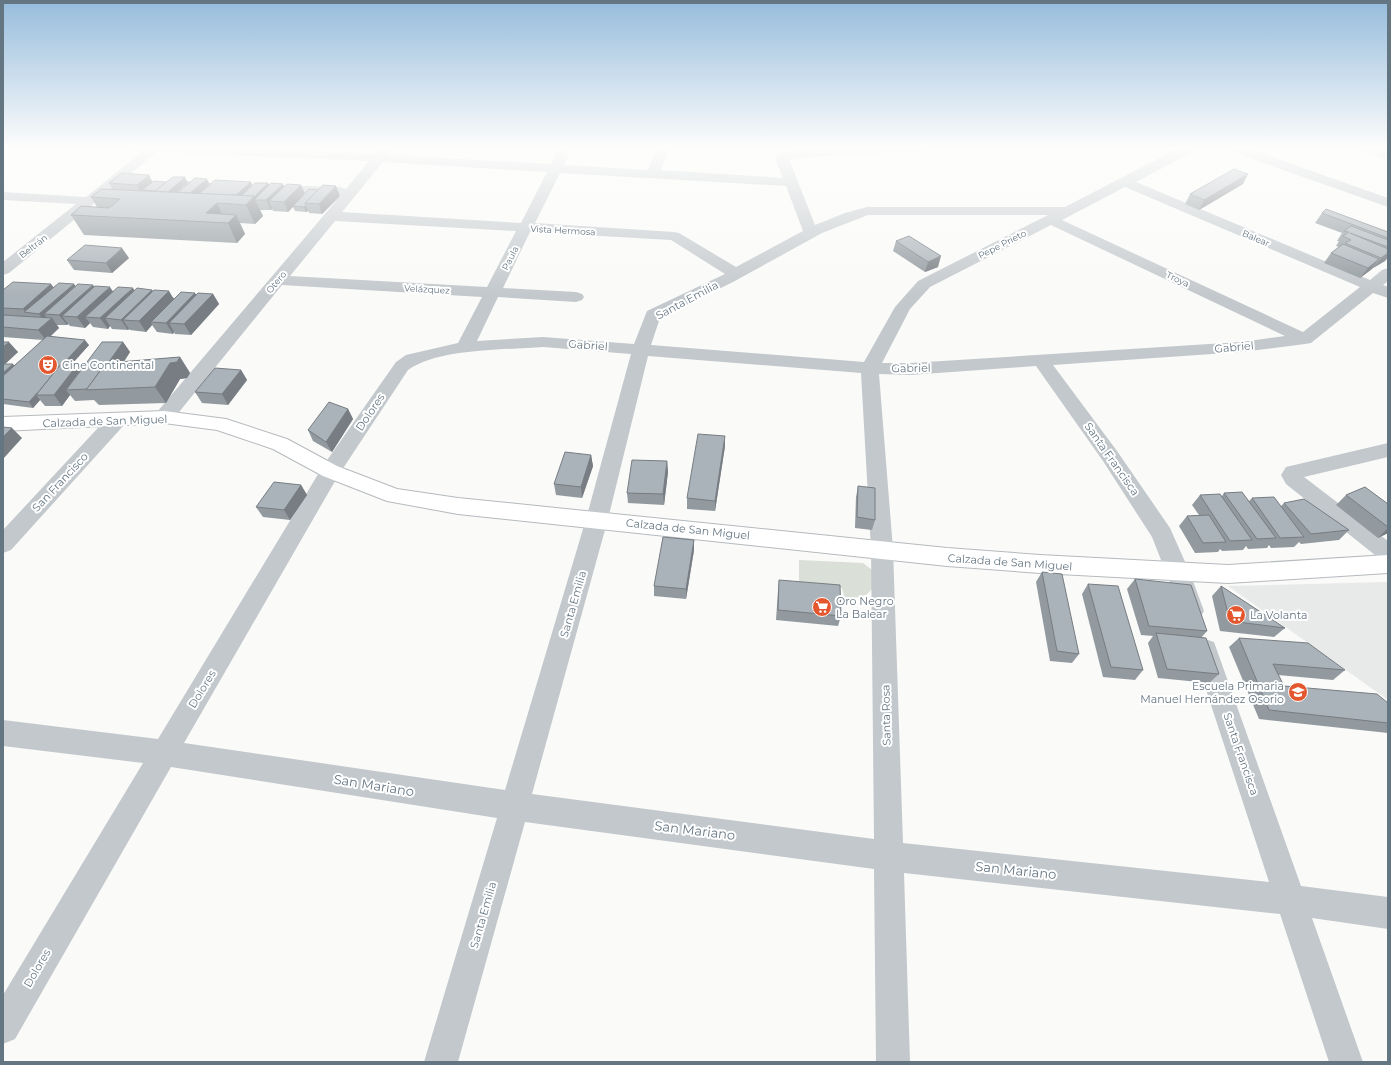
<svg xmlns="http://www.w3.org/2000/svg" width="1391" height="1065" font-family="Montserrat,sans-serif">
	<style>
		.built { fill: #e8e9e9 }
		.green { fill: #dadfd7 }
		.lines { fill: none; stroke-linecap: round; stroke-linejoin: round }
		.major-casing { stroke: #b5babe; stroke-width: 2 }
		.minor { fill: #c3c8cc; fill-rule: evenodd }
		.major { fill: #fff; fill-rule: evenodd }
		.wall { fill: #929a9f }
		.shaded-wall { fill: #777d82 }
		.building { fill: #aab3b9; stroke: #777d82 }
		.labels { text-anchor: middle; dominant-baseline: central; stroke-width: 4; stroke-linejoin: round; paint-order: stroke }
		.far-street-label { font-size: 9px; fill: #657683; stroke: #fff }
		.street-label { font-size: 11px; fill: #657683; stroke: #fff }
		.poi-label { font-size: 11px; fill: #657683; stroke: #fff; text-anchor: start }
		.near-street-label { font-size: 13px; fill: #657683; stroke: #fff }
	</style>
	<rect width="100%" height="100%" fill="#fafaf8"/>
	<path class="built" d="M1388,582v118l-160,-114z"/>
	<path class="green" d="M799,560l64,3 9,7 3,16 -9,9 -21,5 -3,-12 -43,-4z"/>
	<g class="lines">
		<defs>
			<path id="major" d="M164,411l62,8 61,20 50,27 60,23 61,9 489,50 93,7 188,10 160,-10v18l-160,10 -188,-10 -93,-7 -489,-52 -71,-13 -64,-25 -50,-27 -56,-19 -53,-7 -161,8v-14z"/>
		</defs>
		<use href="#major" class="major-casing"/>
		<g class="minor">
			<path d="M119,147h94l163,7 5,-7h8l3,3 -3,5 162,9 9,-17h12l-8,18 84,5 9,-23h12l-8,23 122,8 -8,-20 5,-5 5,-1 54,-5h96l-6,4 -94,4 -46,4 26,66 30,-12 22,-6h198l116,-60h16l-1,3 -60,32 234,98 12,-10 6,-2v13l-5,4 5,2v11l-15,-5 -62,50 -6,1 -64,8 -188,13 64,86 53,77 20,45 14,38 -4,7 -8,3 -8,-3 -32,-81 -49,-76 -67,-95 -126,9 -31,-1 14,175 10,294 366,39 -76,-232 3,-8 9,-3 9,3 87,244 87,11v32l-76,-11 51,144h-34l-49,-148 -376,-41 6,189h-34l-2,-193 -349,-47 -67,240h-34l73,-244 -326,-51 -156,272 -12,5v-49l140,-232 -140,-17v-26l155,19 165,-273 73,-104 10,-7 52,-12 24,-46 -200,-12 -111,137 -7,1 -7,-1 -3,-5 3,-5 184,-217 -67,-3 -5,-1 -2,-3 2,-3 71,2 6,2 23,-28 -212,-9 -148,121 -6,2v-13l73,-58 -73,-4v-8l83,5 56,-45 -17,-1zM383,162l164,10 -26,51 -179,-11zM560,173l226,13 17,45 -67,36 -57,-34 -5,-1 -139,-9zM1125,187l235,100 -57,45 -241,-112zM868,215h180l-130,66 -23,26 -31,55 -213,-17 9,-27 73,-36 89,-49zM335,221l181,10 -29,56 -197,-11zM1051,225l234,111 -44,6 -331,21h-28l28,-54 20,-22zM530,232l141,8 54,34 -78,37 -13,33 -91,-7 -66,4 21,-44 78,5 6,-2 2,-3 -2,-3 -6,-2 -73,-4zM543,347l88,7 -45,165 -81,271 -321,-47 154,-267 70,-106c31,-22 98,-20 135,-23zM648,356l213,17 10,176 3,290 -342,-45 76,-275z"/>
			<path d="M1226,147h18l144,51v9l-161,-57z"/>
			<path d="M1355,147h19l14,5v8l-32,-10z"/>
			<path d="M117,414l7,1 3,5 -3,5 -113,125 -8,3v-23l107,-115z"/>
			<path d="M1388,443v14l-84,20 84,64v21l-8,-3 -94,-75 -5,-9 5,-8z"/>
		</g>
		<use href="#major" class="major"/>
	</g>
	<g class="wall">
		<path d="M188,182l21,2 42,-2 1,4 16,-3 1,2 15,1 21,8 35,2 -18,18 -13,-1 -1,-2 -2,1 -11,-1 -2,-4 -5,5 -15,-1 -1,-2 -1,1h-11l3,6 -8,8 -15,-1 5,11 -8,9 -153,-8 -13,-20 26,-8 -6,-10 21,-8 -3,-6z"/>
		<path d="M1243,184l-44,26 -14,-6 5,-10z"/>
		<path d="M1322,213l66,19v26l-3,3 -12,7 -13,10 -36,-15 7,-10 8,-6 -3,-1 3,-5h-2l5,-8 -27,-10z"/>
		<path d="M896,241l42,26 -13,5 -32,-21z"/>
		<path d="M129,258l-17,15 -38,-3 -7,-10z"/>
		<path d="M51,284l2,3 21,-3 1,2 18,-1 1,2 19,4h21l18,-1 1,1 21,7 22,-4h17l6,10 -28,31 -16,-1 -1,-2 -1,2 -16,-2 -5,-7 -6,7 -16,-2 -1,-1 -1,1 -16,-1 -2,-3 -2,3 -15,-2 -3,-4 -5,5 -15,-2 -2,-2 -1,1h-10l2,3 -8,8 38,9 -17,19 10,5 41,-27 7,10 -6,10 56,-5 10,16 -3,5 -7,1 -14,24 -67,2 -5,-5 -19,1 -5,-6 -8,11h-17l-5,-6 -7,8 -30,-4v-62l15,10 -13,12 9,2 29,-26 -40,-3v-47z"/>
		<path d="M241,370l6,10 -19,25 -26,-2 -7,-11z"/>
		<path d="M348,409l5,10 -21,33 -19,-11 -5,-11z"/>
		<path d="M725,446l-10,65 -28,-2v-11z"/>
		<path d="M591,455l2,11 -11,32 -26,-3 -2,-11z"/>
		<path d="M667,461l1,11 -4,33 -36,-2 -1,-10z"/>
		<path d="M301,485l6,10 -17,25 -27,-3 -7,-10z"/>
		<path d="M858,486l17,34 -3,10 -17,-2 1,-31z"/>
		<path d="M1224,493l25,8 3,-3 29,8 3,-3 65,27 -10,10 -38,4 -2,-2 -5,5 -23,1 -2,-3 -2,3 -19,1 -2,-3 -3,4 -21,1 -2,-2 -2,3 -23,1 -16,-27 8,-10 12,-1 -7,-10 8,-10 22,1z"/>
		<path d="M1346,495l41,8 1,-1v31l-10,5 -42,-33z"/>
		<path d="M694,540v10l-8,49 -32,-3v-10z"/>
		<path d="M1042,572l37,82 -7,9 -22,-2 -14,-79z"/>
		<path d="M1135,579l72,52 -6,7 18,36 -10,9 -51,-5 -10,-35 5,-7 -12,-1 -14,-46z"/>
		<path d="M779,580l62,36 -3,10 -62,-6 2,-30z"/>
		<path d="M1088,584l55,86 -8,10 -32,-3 -21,-83z"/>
		<path d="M1221,586l64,42 -11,9 -54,-6 -8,-35z"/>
		<path d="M1239,638l106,32 -12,10 -55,-5 6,11 104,17v30l-129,-14 -30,-72z"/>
	</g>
	<g class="shaded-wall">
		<path d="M1248,174l-5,10 -44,26 5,-10z"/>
		<path d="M149,175l5,10 -12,10 -5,-10z"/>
		<path d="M185,177l5,10 -15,13 -12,-4z"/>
		<path d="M207,179l5,10 -30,11z"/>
		<path d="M251,182l4,10 -25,9z"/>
		<path d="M268,183l5,10 -18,7 8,16 -8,8 -9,-19 8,-9z"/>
		<path d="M283,184l4,10 -18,7 3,8 -1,1 -5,-10z"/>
		<path d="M301,185l4,9 -17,18 -4,-10z"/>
		<path d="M336,186l4,10 -18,18 -3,-10z"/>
		<path d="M217,203l9,20 -20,-10z"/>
		<path d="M306,206l2,5 -2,1 -2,-5z"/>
		<path d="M236,215l9,19 -8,9 -9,-20z"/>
		<path d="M122,248l7,10 -17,15 -6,-10z"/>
		<path d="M1388,253v3l-3,5 -12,7 8,-10z"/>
		<path d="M941,256l-3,11 -13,5 3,-10z"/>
		<path d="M1379,259l-7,10 -12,9 8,-10z"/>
		<path d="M51,284l8,11 -33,17 -3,-3z"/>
		<path d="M74,284l7,10 -37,20 5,6 3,-2 7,10 -13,12 -8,-10 8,-7 -7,-9z"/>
		<path d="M93,285l7,11 -38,20 6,8 -1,1 -8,-10z"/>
		<path d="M110,287l7,11 -32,19 5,6 -5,5 -8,-11z"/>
		<path d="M133,288l6,10 -34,20 5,8 -2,3 -8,-11z"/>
		<path d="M152,290l6,10 -35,20 6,9 -1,1 -7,-10z"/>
		<path d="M169,291l6,10 -24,21 1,3 -6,7 -7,-11z"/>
		<path d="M195,293l6,10 -32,20 5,9 -1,2 -7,-11z"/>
		<path d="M213,294l6,10 -28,31 -7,-11z"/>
		<path d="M85,340l4,5 -45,50h-8l4,5 -7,8 -4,-6z"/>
		<path d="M9,342l9,10 -15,14v-19z"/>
		<path d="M123,342l7,10 -25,37 -16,1z"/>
		<path d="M180,357l10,16 -3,5 -7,1 -14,24 -11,-16 15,-24z"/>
		<path d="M13,364l4,5 -14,13v-9z"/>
		<path d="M78,364l8,11 -20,15 4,5 -8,11 -8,-11z"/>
		<path d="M241,370l6,10 -19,25 -6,-11z"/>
		<path d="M348,409l5,10 -21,33 -6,-10z"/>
		<path d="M12,428l10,10 -19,21v-22z"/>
		<path d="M725,436v10l-10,65v-10z"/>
		<path d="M591,455l2,11 -11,32 -1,-11z"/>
		<path d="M667,461l1,11 -4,33 -1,-11z"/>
		<path d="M301,485l6,10 -17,25 -6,-10z"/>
		<path d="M1388,528v5l-10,5z"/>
		<path d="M694,540v10l-8,49v-10z"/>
	</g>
	<g class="building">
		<path d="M1234,169l14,5 -44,26 -14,-6z"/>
		<path d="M122,173l27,2 -12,10 -28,-2z"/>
		<path d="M173,177h12l-17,15 -14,-1z"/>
		<path d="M195,178l12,1 -17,14 -12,-1z"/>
		<path d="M215,180l36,2 -15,13 -37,-1z"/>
		<path d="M154,181l12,1 -11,9 -13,-1z"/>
		<path d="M188,182h2l-12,10h-2z"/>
		<path d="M255,183h13l-14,14v-1h-13z"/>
		<path d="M271,183l12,1 -17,16h-11v-1z"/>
		<path d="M209,184h2l-12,10h-1z"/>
		<path d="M287,184l14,1 -17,17 -15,-1z"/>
		<path d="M323,185l13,1 -17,18 -14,-1z"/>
		<path d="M101,189l153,7 -8,9 -29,-2 -11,10 30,2 -8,8 -157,-8 10,-9 28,2 11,-9 -29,-2z"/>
		<path d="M309,189l9,1 -13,13 1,3 -2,1 -11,-1z"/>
		<path d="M1326,209l62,23v6l-66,-25z"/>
		<path d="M1351,226l37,14v7l-38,-14 38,16v4l-7,5 -36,-15 6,-3 -8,-4 6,-4 -5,-1z"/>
		<path d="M909,236l32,20 -13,6 -32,-21z"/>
		<path d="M1343,244l36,15 -11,9 -37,-15z"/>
		<path d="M85,245l37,3 -16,15 -39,-3z"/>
		<path d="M13,282l38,2 -28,25 -20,-1v-18z"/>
		<path d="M59,283l15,1 -35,30 -15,-2z"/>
		<path d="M78,284l15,1 -34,30 -15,-1z"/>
		<path d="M95,286l15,1 -33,30 -15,-1z"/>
		<path d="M118,287l15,1 -33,30 -15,-1z"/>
		<path d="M137,288l15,2 -31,30 -16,-2z"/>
		<path d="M154,290l15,1 -30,30 -16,-1z"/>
		<path d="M181,292l14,1 -29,30 -15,-1z"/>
		<path d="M198,293l15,1 -29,30 -15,-1z"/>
		<path d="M3,315l49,3 -14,12 -35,-3z"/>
		<path d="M47,336l38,4 -22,24h-2l-21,26 -11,12 -26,-3v-23z"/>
		<path d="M3,342h6l-6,5z"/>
		<path d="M102,342h21l-15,21h-2l-19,26 -21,1z"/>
		<path d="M180,357l-3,5 -7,1 -15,24 -69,3 20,-27z"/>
		<path d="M3,364h10l-10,9z"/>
		<path d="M61,364h17l-24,31h-18z"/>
		<path d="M215,368l26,2 -19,24 -27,-2z"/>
		<path d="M329,402l19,7 -22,33 -18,-12z"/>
		<path d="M3,427l9,1 -9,9z"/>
		<path d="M698,434l27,2 -10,65 -28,-3z"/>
		<path d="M565,452l26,3 -10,32 -27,-3z"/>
		<path d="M632,460l35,1 -4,33 -36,-1z"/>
		<path d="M274,482l27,3 -17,25 -28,-3z"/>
		<path d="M858,486l17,2v32l-18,-3z"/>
		<path d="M1365,487l23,17v23l-42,-32z"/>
		<path d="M1242,492l34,46 -19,1 -33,-46z"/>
		<path d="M1220,494l32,46 -22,1 -30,-46z"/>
		<path d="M1274,497l30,40 -24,1 -28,-40z"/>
		<path d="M1304,499l45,31 -38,4 -27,-31z"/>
		<path d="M1209,515l17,27 -23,1 -16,-27z"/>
		<path d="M663,537l31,3 -8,49 -32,-3z"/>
		<path d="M1042,572l20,2 17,80 -22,-3z"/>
		<path d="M1135,579l56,6 16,46 -58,-5z"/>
		<path d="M779,580l61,5 1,31 -63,-6z"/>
		<path d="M1088,584l30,2 25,84 -32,-3z"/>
		<path d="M1221,586l64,42 -55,-7z"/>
		<path d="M1156,633l50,5 13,36 -52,-5z"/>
		<path d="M1239,638l69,5 37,27 -72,-6 11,22 93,8 11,9v20l-119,-13z"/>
	</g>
	<linearGradient id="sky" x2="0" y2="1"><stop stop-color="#96bcdc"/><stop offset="0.5" stop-color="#fdfdfc"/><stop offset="1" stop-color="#fdfdfc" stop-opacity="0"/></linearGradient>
	<rect width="1391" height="296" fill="url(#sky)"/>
	<defs>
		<symbol id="theatre-disc" viewBox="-11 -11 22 22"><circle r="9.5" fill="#e4572e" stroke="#fff"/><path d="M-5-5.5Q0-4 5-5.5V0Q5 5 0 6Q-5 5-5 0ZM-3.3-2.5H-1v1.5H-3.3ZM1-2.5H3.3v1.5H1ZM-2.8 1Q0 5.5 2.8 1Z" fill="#fff"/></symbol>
		<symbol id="supermarket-disc" viewBox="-11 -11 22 22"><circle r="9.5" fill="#e4572e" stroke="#fff"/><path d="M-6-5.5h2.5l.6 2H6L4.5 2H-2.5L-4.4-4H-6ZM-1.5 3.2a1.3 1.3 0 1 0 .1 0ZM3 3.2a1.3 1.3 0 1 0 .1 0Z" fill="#fff"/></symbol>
		<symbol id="school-disc" viewBox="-11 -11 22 22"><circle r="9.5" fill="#e4572e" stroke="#fff"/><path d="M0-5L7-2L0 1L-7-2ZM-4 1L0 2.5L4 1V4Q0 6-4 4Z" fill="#fff"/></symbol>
	</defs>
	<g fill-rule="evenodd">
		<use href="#theatre-disc" x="37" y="354" width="22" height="22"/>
		<use href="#supermarket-disc" x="811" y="596" width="22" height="22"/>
		<use href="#supermarket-disc" x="1225" y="604" width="22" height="22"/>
		<use href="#school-disc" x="1287" y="681" width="22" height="22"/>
	</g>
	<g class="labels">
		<g class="far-street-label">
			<text transform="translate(563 230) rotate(3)">Vista Hermosa</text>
			<text transform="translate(1256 238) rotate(23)">Balear</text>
			<text transform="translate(1002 244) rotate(-27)">Pepe Prieto</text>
			<text transform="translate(33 246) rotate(-38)">Beltrán</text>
			<text transform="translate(510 258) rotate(-63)">Paula</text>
			<text transform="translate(1178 279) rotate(25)">Troya</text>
			<text transform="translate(276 282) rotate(-50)">Otero</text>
			<text transform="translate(427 289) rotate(3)">Velázquez</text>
		</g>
		<g class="street-label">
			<text transform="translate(687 300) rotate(-28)">Santa Emilia</text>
			<text transform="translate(588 345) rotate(4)">Gabriel</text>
			<text transform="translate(1234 347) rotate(-5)">Gabriel</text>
			<text transform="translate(911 368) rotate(-1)">Gabriel</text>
			<text transform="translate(370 412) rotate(-56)">Dolores</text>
			<text transform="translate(105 421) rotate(-2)">Calzada de San Miguel</text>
			<text transform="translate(1112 459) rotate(55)">Santa Francisca</text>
			<text transform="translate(60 482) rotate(-47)">San Francisco</text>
			<text transform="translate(688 529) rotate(6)">Calzada de San Miguel</text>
			<text transform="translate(1010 562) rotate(4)">Calzada de San Miguel</text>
			<text transform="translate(573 604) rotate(-74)">Santa Emilia</text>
			<text transform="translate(202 689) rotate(-59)">Dolores</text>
			<text transform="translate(886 715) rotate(-91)">Santa Rosa</text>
			<text transform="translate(1241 754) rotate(71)">Santa Francisca</text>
			<text transform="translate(483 915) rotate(-74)">Santa Emilia</text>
			<text transform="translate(37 968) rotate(-60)">Dolores</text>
		</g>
		<g class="poi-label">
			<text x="62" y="365">Cine Continental</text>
			<text x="836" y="601">Oro Negro<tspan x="836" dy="13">La Balear</tspan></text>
			<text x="1250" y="615">La Volanta</text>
			<text x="1284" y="686" text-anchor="end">Escuela Primaria<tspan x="1284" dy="13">Manuel Hernández Osorio</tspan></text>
		</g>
		<g class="near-street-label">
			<text transform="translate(374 785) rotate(9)">San Mariano</text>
			<text transform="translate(695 830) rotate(7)">San Mariano</text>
			<text transform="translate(1016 870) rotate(6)">San Mariano</text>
		</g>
	</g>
	<rect width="1391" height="1065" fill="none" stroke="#657683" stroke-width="8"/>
</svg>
